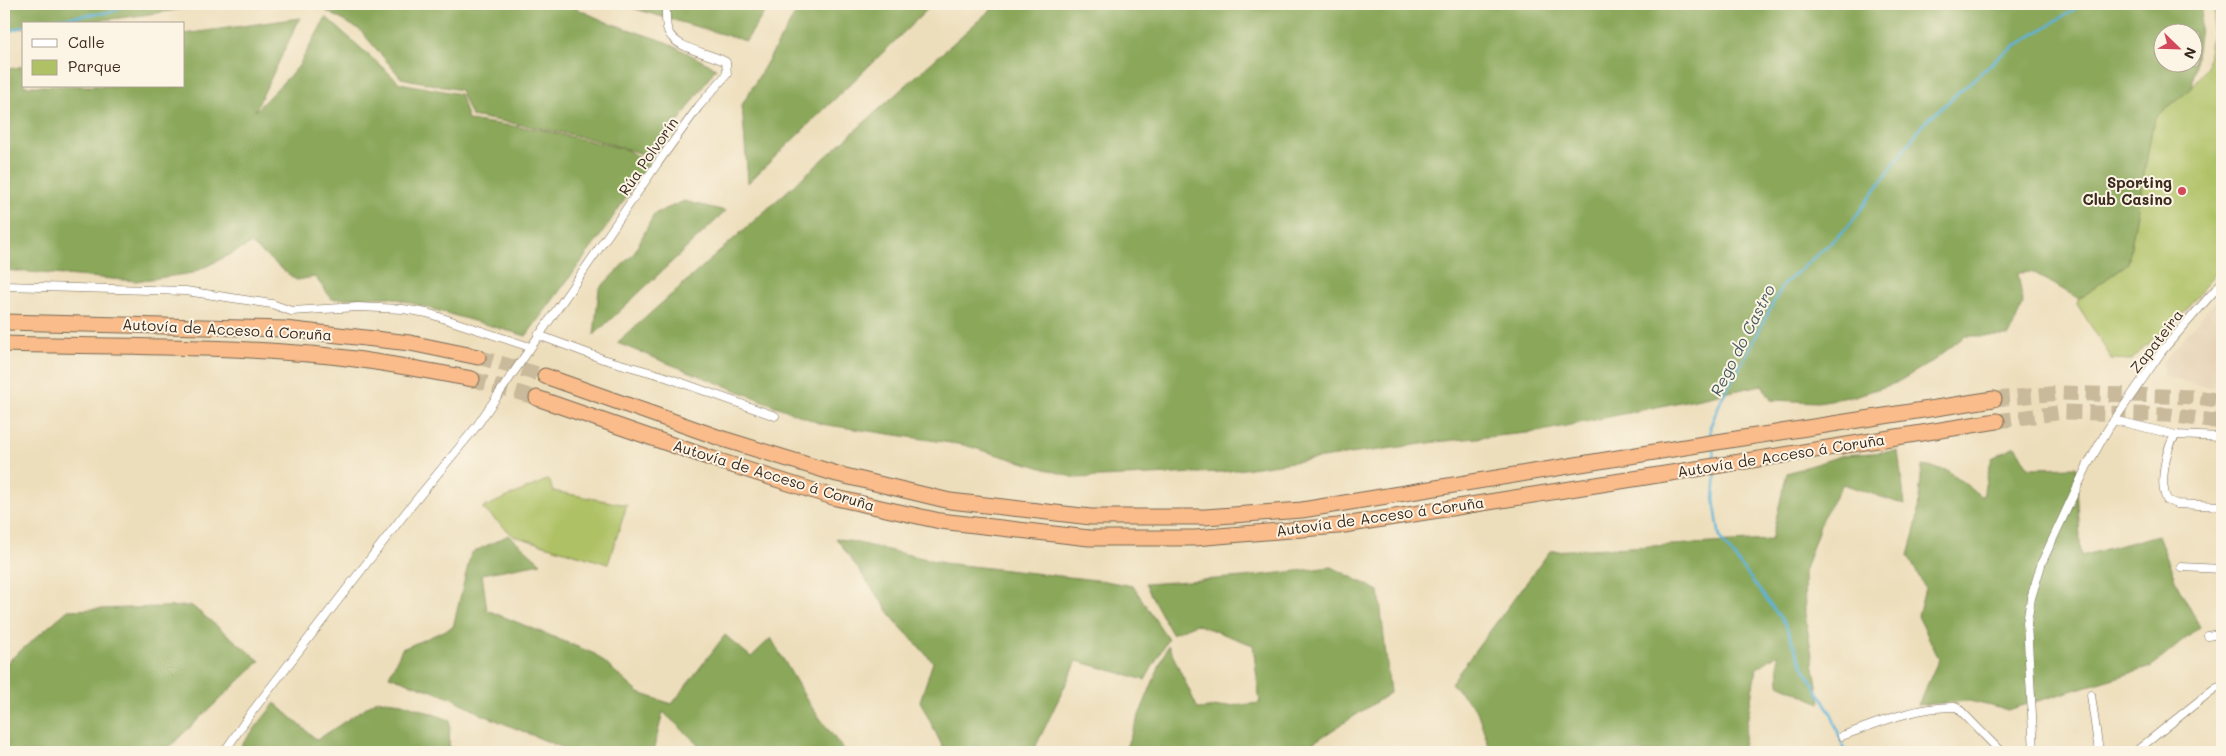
<svg xmlns="http://www.w3.org/2000/svg" width="2226" height="756" font-family="Mali,sans-serif">
	<style>
		.built { fill: #e4d1b4 }
		.green { fill: #aec165; stroke: #747642 }
		.forest { fill: #8aa75a; stroke: #62683c; fill-rule: evenodd }
		.lines { fill: none; stroke-linecap: round; stroke-linejoin: round }
		.stream { stroke: #5bb3d8; stroke-width: 2.5 }
		.highway-tunnel { stroke: #c9ba9c; stroke-width: 15; stroke-dasharray: 15 8; stroke-linecap: butt }
		.street-casing { stroke: #796955; stroke-width: 9 }
		.highway-casing { stroke: #796955; stroke-width: 17 }
		.street { stroke: #fff; stroke-width: 8 }
		.highway { stroke: #f9bc8a; stroke-width: 15 }
		.poi-dot { fill: #d1495b; stroke: #fcf5e5; stroke-width: 2 }
		.labels { text-anchor: middle; dominant-baseline: central; stroke-width: 4; stroke-linejoin: round; paint-order: stroke }
		.street-label { font-size: 15px; fill: #3b2a1e; stroke: #fcf5e5 }
		.poi-label { font-size: 15px; font-weight: bold; fill: #3b2a1e; stroke: #fcf5e5; text-anchor: end }
		.water-label { font-size: 16px; font-style: italic; fill: #465a5f; stroke: #fcf5e5 }
	</style>
	<rect width="100%" height="100%" fill="#fcf5e5"/>
	<filter id="ink" filterUnits="userSpaceOnUse"><feTurbulence type="fractalNoise" baseFrequency=".02" numOctaves="2"/><feDisplacementMap in="SourceGraphic" scale="10" xChannelSelector="R" yChannelSelector="G"/><feConvolveMatrix kernelMatrix="1 2 1 2 8 2 1 2 1" color-interpolation-filters="sRGB"/></filter>
	<filter id="wash" filterUnits="userSpaceOnUse"><feTurbulence type="fractalNoise" baseFrequency=".0096" numOctaves="4" result="noise"/><feDisplacementMap in="SourceGraphic" scale="20" xChannelSelector="R" yChannelSelector="G"/><feGaussianBlur stdDeviation="1.12" result="paint"/><feColorMatrix in="noise" values="0 0 0 0 0 0 0 0 0 0 0 0 0 0 0 0 0 1.4 0 .05"/><feComposite in="paint" operator="in"/></filter>
	<g filter="url(#wash)">
		<rect width="100%" height="100%" fill="#eddebb"/>
		<path class="built" d="M2222,293v95l-26,-3 -31,-8 -4,-4 3,-12z"/>
		<g class="green">
			<path d="M2216,4h6v261l-46,58 -35,26 -9,11 -20,-1 -35,-55 1,-4 50,-37 26,-145 38,-30 15,-22z"/>
			<path d="M549,479l4,12 74,14 -19,59 -94,-28 -32,-28z"/>
		</g>
		<g class="forest">
			<path d="M4,4h203c-59,12 -123,20 -183,20v4l-20,3z"/>
			<path d="M324,4h243l37,17 62,21 50,26 -63,90c-58,-22 -121,-31 -182,-42l-11,-26 -59,-12 -41,-48 -39,-22z"/>
			<path d="M618,4h152l-24,37z"/>
			<path d="M801,4h132l-185,179 -6,-78z"/>
			<path d="M997,4h1206l-11,84 -38,30 -26,145 -49,36 -46,-27 -15,1 5,31 -14,32h-44l-32,25 -37,22 -41,13 -37,6 -47,-2 -9,-15 -225,47 -101,10 -214,30 -146,6 -112,-33 -143,-21 -204,-81zM2164,32h30v30h-30z"/>
			<path d="M326,17l74,66 60,11 8,26 74,10 83,19 24,14 -50,75 -73,98 -136,-39 -58,2 -17,-22 -19,3 -45,-36 -58,29 -57,8 -132,-11v-200l20,-4v20h160v-52l116,-16 -45,93 43,-44z"/>
			<path d="M684,201l42,10 -132,124 5,-46 35,-36 20,-39z"/>
			<path d="M2015,446l14,22 47,-1 5,89 77,-21 18,47 24,45 -49,40 -143,43 -39,-9 -51,4 21,-46 -21,-43 7,-28 -17,-32 9,-35 5,-55 25,4 35,27 10,-39z"/>
			<path d="M1898,451l7,54 -62,-21 -20,33 -19,55 1,42 15,89 -41,-19 -1,-30 -22,15 -14,83h-251l-14,-41 -26,-28 99,-132 221,-11 16,-67 57,-18z"/>
			<path d="M509,535l32,28 -59,11 5,36 108,44 44,39 33,11 53,-69 26,22 20,-19 37,64 37,50h-152l5,-8 -35,-32 -10,40h-80l-92,-38 -29,-16 -63,-22 13,-27 51,-22 18,-74z"/>
			<path d="M836,538l108,25 161,18 28,5 35,53 -23,41 -68,-19 -44,91h-88l-25,-51 13,-39 -37,-40z"/>
			<path d="M1332,567l47,24 11,102 -82,53v6h-184l44,-107 30,64 62,-6 -7,-58 -57,-21 -24,10 -27,-50 99,-7z"/>
			<path d="M192,606l68,55 -96,91h-160v-87l64,-55z"/>
			<path d="M377,700l25,3 48,17 -1,32h-213l39,-49 42,37z"/>
		</g>
		<g class="lines">
			<g class="stream">
				<path d="M30,24l9,-3 73,-9 15,-8"/>
				<path d="M4,33l20,-7"/>
				<path d="M1711,437l-1,-10 12,-29 25,-44 35,-68 66,-59 75,-103 78,-69 82,-51"/>
				<path d="M1713,448l1,12"/>
				<path d="M1716,470l-2,30 6,38 65,86 18,43 29,48 13,37"/>
			</g>
		</g>
	</g>
	<g filter="url(#ink)">
		<g class="lines">
			<g class="highway-tunnel">
				<path d="M478,357l67,19"/>
				<path d="M472,379l65,19"/>
				<path d="M1994,399l67,-6 136,4 25,4"/>
				<path d="M1997,421l67,-9 104,3 54,7"/>
			</g>
			<defs>
				<g id="street">
					<path d="M4,286l182,5 86,13 19,7 67,-4 45,2 24,4 103,34"/>
					<path d="M538,335l65,24 57,16 115,41"/>
					<path d="M2114,420l62,15 46,2"/>
					<path d="M2176,435c-11,13 -17,50 -9,65l9,4 46,2"/>
					<path d="M2181,567l41,2"/>
					<path d="M2208,636l14,-3"/>
					<path d="M2091,695l8,57"/>
					<path d="M1842,736c39,-14 74,-30 115,-29l44,45"/>
					<path d="M224,752l27,-39 156,-202 69,-84 181,-263 42,-58 28,-32 -1,-12c-16,-9 -51,-13 -58,-31 -3,-7 -2,-19 -2,-27"/>
					<path d="M2034,752l-7,-129 4,-25 11,-36 45,-96 21,-37 54,-78 60,-69"/>
					<path d="M2135,752l80,-64 7,-3"/>
				</g>
				<g id="highway">
					<path d="M4,322l281,7 125,14 68,14"/>
					<path d="M4,344c108,3 218,1 326,12 48,5 95,14 142,23"/>
					<path d="M545,376l178,63 114,35 113,27 141,16h114l97,-7 389,-64 303,-47"/>
					<path d="M537,398l176,61 123,39 104,23 149,17h106l143,-12 659,-105"/>
				</g>
			</defs>
			<use href="#street" class="street-casing"/>
			<use href="#highway" class="highway-casing"/>
			<use href="#street" class="street"/>
			<use href="#highway" class="highway"/>
		</g>
	</g>
	<circle class="poi-dot" cx="2182" cy="191" r="5"/>
	<g class="labels">
		<g class="street-label">
			<text transform="translate(648 156) rotate(-55)">Rúa Polvorín</text>
			<text transform="translate(227 329) rotate(3)">Autovía de Acceso á Coruña</text>
			<text transform="translate(2156 341) rotate(-52)">Zapateira</text>
			<text transform="translate(1781 455) rotate(-9)">Autovía de Acceso á Coruña</text>
			<text transform="translate(774 475) rotate(17)">Autovía de Acceso á Coruña</text>
			<text transform="translate(1380 516) rotate(-8)">Autovía de Acceso á Coruña</text>
		</g>
		<g class="poi-label">
			<text x="2172" y="182">Sporting<tspan x="2172" dy="17">Club Casino</tspan></text>
		</g>
		<g class="water-label">
			<text transform="translate(1742 340) rotate(-63)">Rego do Castro</text>
		</g>
	</g>
	<rect width="2226" height="756" fill="none" stroke="#fcf5e5" stroke-width="20"/>
	<rect x="22" y="22" width="162" height="65" fill="#fcf5e5" stroke="#afa495"/>
	<rect x="32" y="39" width="25" height="8" fill="#ffffff" stroke="#afa495"/>
	<text x="68" y="48" font-size="15" fill="#3b2a1e">Calle</text>
	<rect x="32" y="60" width="25" height="15" fill="#aec165" stroke="#afa495"/>
	<text x="68" y="72" font-size="15" fill="#3b2a1e">Parque</text>
	<g transform="translate(2178 48) rotate(113)"><circle r="24" fill="#fcf5e5" stroke="#afa495"/>
	<path d="M0-4L9 19L0 12L-9 19Z" fill="#d1495b"/>
	<text y="-8" font-size="14" font-weight="bold" text-anchor="middle" fill="#3b2a1e">N</text>
	</g>
</svg>
